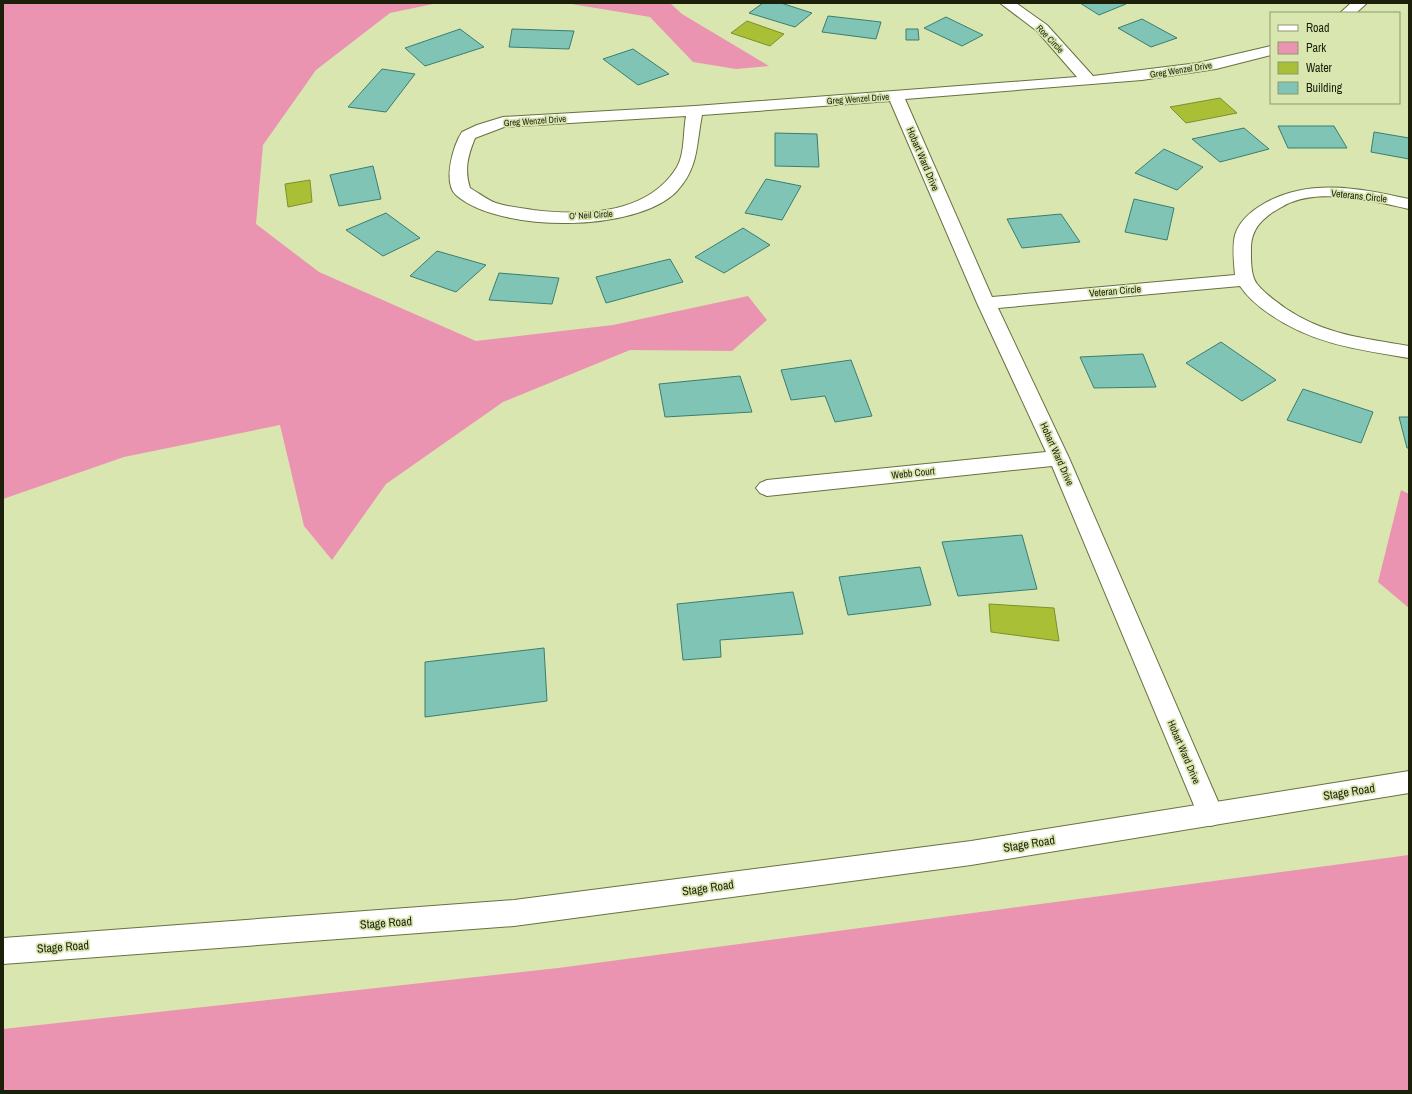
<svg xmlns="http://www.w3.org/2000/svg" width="1412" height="1094" font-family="'Archivo Narrow',sans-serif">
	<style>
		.green { fill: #eb94b1 }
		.water { fill: #a9bf36; stroke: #7f8f29 }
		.building { fill: #80c4b5; stroke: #3a7e70 }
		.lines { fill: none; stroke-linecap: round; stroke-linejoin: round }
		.minor-casing { stroke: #677140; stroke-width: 2 }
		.tertiary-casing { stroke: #677140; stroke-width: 2 }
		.minor { fill: #fff; fill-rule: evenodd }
		.tertiary { fill: #fff; fill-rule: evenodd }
		.labels { text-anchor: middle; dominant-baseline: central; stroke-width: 3.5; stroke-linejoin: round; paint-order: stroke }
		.far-street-label { font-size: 9px; fill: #1c200b; stroke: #d9e6b0 }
		.street-label { font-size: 10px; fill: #1c200b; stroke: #d9e6b0 }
		.near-street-label { font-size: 12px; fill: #1c200b; stroke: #d9e6b0 }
	</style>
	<rect width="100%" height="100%" fill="#d9e6b0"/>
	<g class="green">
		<path d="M3,3h435l-48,10 -74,57 -53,75 -7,79 63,48 157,69 137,-16 135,-29 19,24 -35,31 -102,-1 -127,52 -117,82 -54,76 -28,-34 -24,-101 -156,32 -121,42z"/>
		<path d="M565,3h105l12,11 87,52 -33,3 -43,-7 -43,-45z"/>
		<path d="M1401,490l8,4v114l-31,-26z"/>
		<path d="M1409,855v236h-1406v-62l555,-61z"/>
	</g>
	<g class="water">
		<path d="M747,21l37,13 -14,12 -39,-13z"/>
		<path d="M1220,98l17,15 -51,10 -16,-16z"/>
		<path d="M310,180l2,22 -24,5 -3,-23z"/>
		<path d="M989,604l65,4 5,33 -68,-9z"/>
	</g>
	<g class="building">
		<path d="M763,3h18l31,10 -17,14 -46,-14z"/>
		<path d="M1080,3h44l2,1 -27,11z"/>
		<path d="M828,16l53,6 -5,17 -54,-7z"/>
		<path d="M946,17l37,18 -21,11 -38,-18z"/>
		<path d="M1142,19l35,19 -26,9 -33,-19z"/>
		<path d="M460,29l24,18 -59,19 -20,-18z"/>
		<path d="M512,29l62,2 -5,18 -60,-2z"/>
		<path d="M906,29h12l1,11h-13z"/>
		<path d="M633,49l36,25 -31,11 -35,-26z"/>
		<path d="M382,69l33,5 -29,38 -38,-5z"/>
		<path d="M1278,126h56l13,22h-59z"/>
		<path d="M1244,128l25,21 -49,13 -28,-23z"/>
		<path d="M1374,132l35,6v21l-38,-7z"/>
		<path d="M775,133l42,1 2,33 -44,-1z"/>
		<path d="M1164,149l39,18 -26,23 -42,-17z"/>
		<path d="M373,166l8,33 -42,7 -9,-31z"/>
		<path d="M766,179l35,7 -19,34 -37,-7z"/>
		<path d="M1134,199l40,9 -7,32 -42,-8z"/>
		<path d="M386,213l34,25 -37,18 -37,-26z"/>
		<path d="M1061,214l19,28 -58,6 -15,-29z"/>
		<path d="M743,228l27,17 -46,28 -29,-16z"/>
		<path d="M437,251l49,14 -30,27 -46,-16z"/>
		<path d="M670,259l13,23 -77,21 -10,-26z"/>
		<path d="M499,273l60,5 -7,26 -63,-4z"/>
		<path d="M1221,342l55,38 -34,21 -56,-38z"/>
		<path d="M1143,354l13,33 -62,1 -14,-31z"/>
		<path d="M851,360l21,56 -37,6 -10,-26 -34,4 -10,-30z"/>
		<path d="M740,376l12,36 -87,5 -6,-33z"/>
		<path d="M1303,389l70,23 -12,31 -74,-23z"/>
		<path d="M1399,417h10v31h-2z"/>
		<path d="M1022,535l15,54 -79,7 -16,-54z"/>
		<path d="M920,567l11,38 -83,10 -9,-38z"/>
		<path d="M793,592l10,42 -83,6 1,17 -38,3 -6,-56z"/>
		<path d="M544,648l3,53 -122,16v-55z"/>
	</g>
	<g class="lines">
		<defs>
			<g id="minor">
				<path d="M1000,3h16l31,22 46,51 105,-13 73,-17v9l-55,14 -74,11 -237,19 87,198 243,-22c-1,-12 -3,-27 0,-40 4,-13 14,-22 25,-29 46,-29 99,-18 149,-7v10c-34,-8 -84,-20 -117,-7 -7,2 -13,7 -19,10 -13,9 -21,18 -22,34 0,11 -1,29 6,38 8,10 19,17 28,24 40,27 78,30 124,38v12c-49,-8 -96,-14 -138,-43 -12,-8 -23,-17 -31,-29l-242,22 71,150 155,357 -4,8 -9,3 -9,-3 -4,-8 -146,-349 -285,30 -7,-3 -4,-5 4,-5 7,-3 279,-28 -69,-149 -87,-202 -188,14c-6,30 -3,52 -25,76 -40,42 -178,42 -221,4 -14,-13 -2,-51 6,-63l15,-7 26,-8 192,-11 382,-29 -40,-46zM686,116c-3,16 -1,37 -9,51 -29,48 -95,49 -144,43 -12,-2 -25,-3 -37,-7 -9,-3 -17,-10 -26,-15 -6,-18 -2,-33 5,-50l29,-11z"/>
				<path d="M1351,3h16l-11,10h-16z"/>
			</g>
			<path id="tertiary" d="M1409,771v22l-438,72 -457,61 -511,38v-26l511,-38 457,-59z"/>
		</defs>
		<use href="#minor" class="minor-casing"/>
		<use href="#tertiary" class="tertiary-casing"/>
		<use href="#minor" class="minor"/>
		<use href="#tertiary" class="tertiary"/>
	</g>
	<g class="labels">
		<g class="far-street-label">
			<text transform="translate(1050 39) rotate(46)">Roe Circle</text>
			<text transform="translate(1181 70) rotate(-9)">Greg Wenzel Drive</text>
			<text transform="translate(858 99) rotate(-4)">Greg Wenzel Drive</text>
			<text transform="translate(535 121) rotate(-4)">Greg Wenzel Drive</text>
			<text transform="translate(591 215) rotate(-3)">O' Neil Circle</text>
		</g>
		<g class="street-label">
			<text transform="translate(923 159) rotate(67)">Hobart Ward Drive</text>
			<text transform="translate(1359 196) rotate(6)">Veterans Circle</text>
			<text transform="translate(1115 291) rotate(-5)">Veteran Circle</text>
			<text transform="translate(1057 454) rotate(66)">Hobart Ward Drive</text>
			<text transform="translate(913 473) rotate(-6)">Webb Court</text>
			<text transform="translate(1184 752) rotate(67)">Hobart Ward Drive</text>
		</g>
		<g class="near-street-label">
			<text transform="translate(1349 792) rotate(-9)">Stage Road</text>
			<text transform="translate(1029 844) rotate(-9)">Stage Road</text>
			<text transform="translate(708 888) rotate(-8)">Stage Road</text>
			<text transform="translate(386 923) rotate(-4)">Stage Road</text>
			<text transform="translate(63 947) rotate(-4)">Stage Road</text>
		</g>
	</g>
	<rect width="1412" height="1094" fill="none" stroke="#1c200b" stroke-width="8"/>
	<rect x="1270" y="12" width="130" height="92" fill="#d9e6b0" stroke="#8d976e"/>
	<rect x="1278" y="25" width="20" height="6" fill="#ffffff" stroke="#8d976e"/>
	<text x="1306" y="32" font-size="12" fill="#1c200b">Road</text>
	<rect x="1278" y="42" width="20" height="12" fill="#eb94b1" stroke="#8d976e"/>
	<text x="1306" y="52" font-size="12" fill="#1c200b">Park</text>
	<rect x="1278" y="62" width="20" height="12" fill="#a9bf36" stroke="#8d976e"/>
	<text x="1306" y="72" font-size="12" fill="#1c200b">Water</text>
	<rect x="1278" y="82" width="20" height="12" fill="#80c4b5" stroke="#8d976e"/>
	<text x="1306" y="92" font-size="12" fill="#1c200b">Building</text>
</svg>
